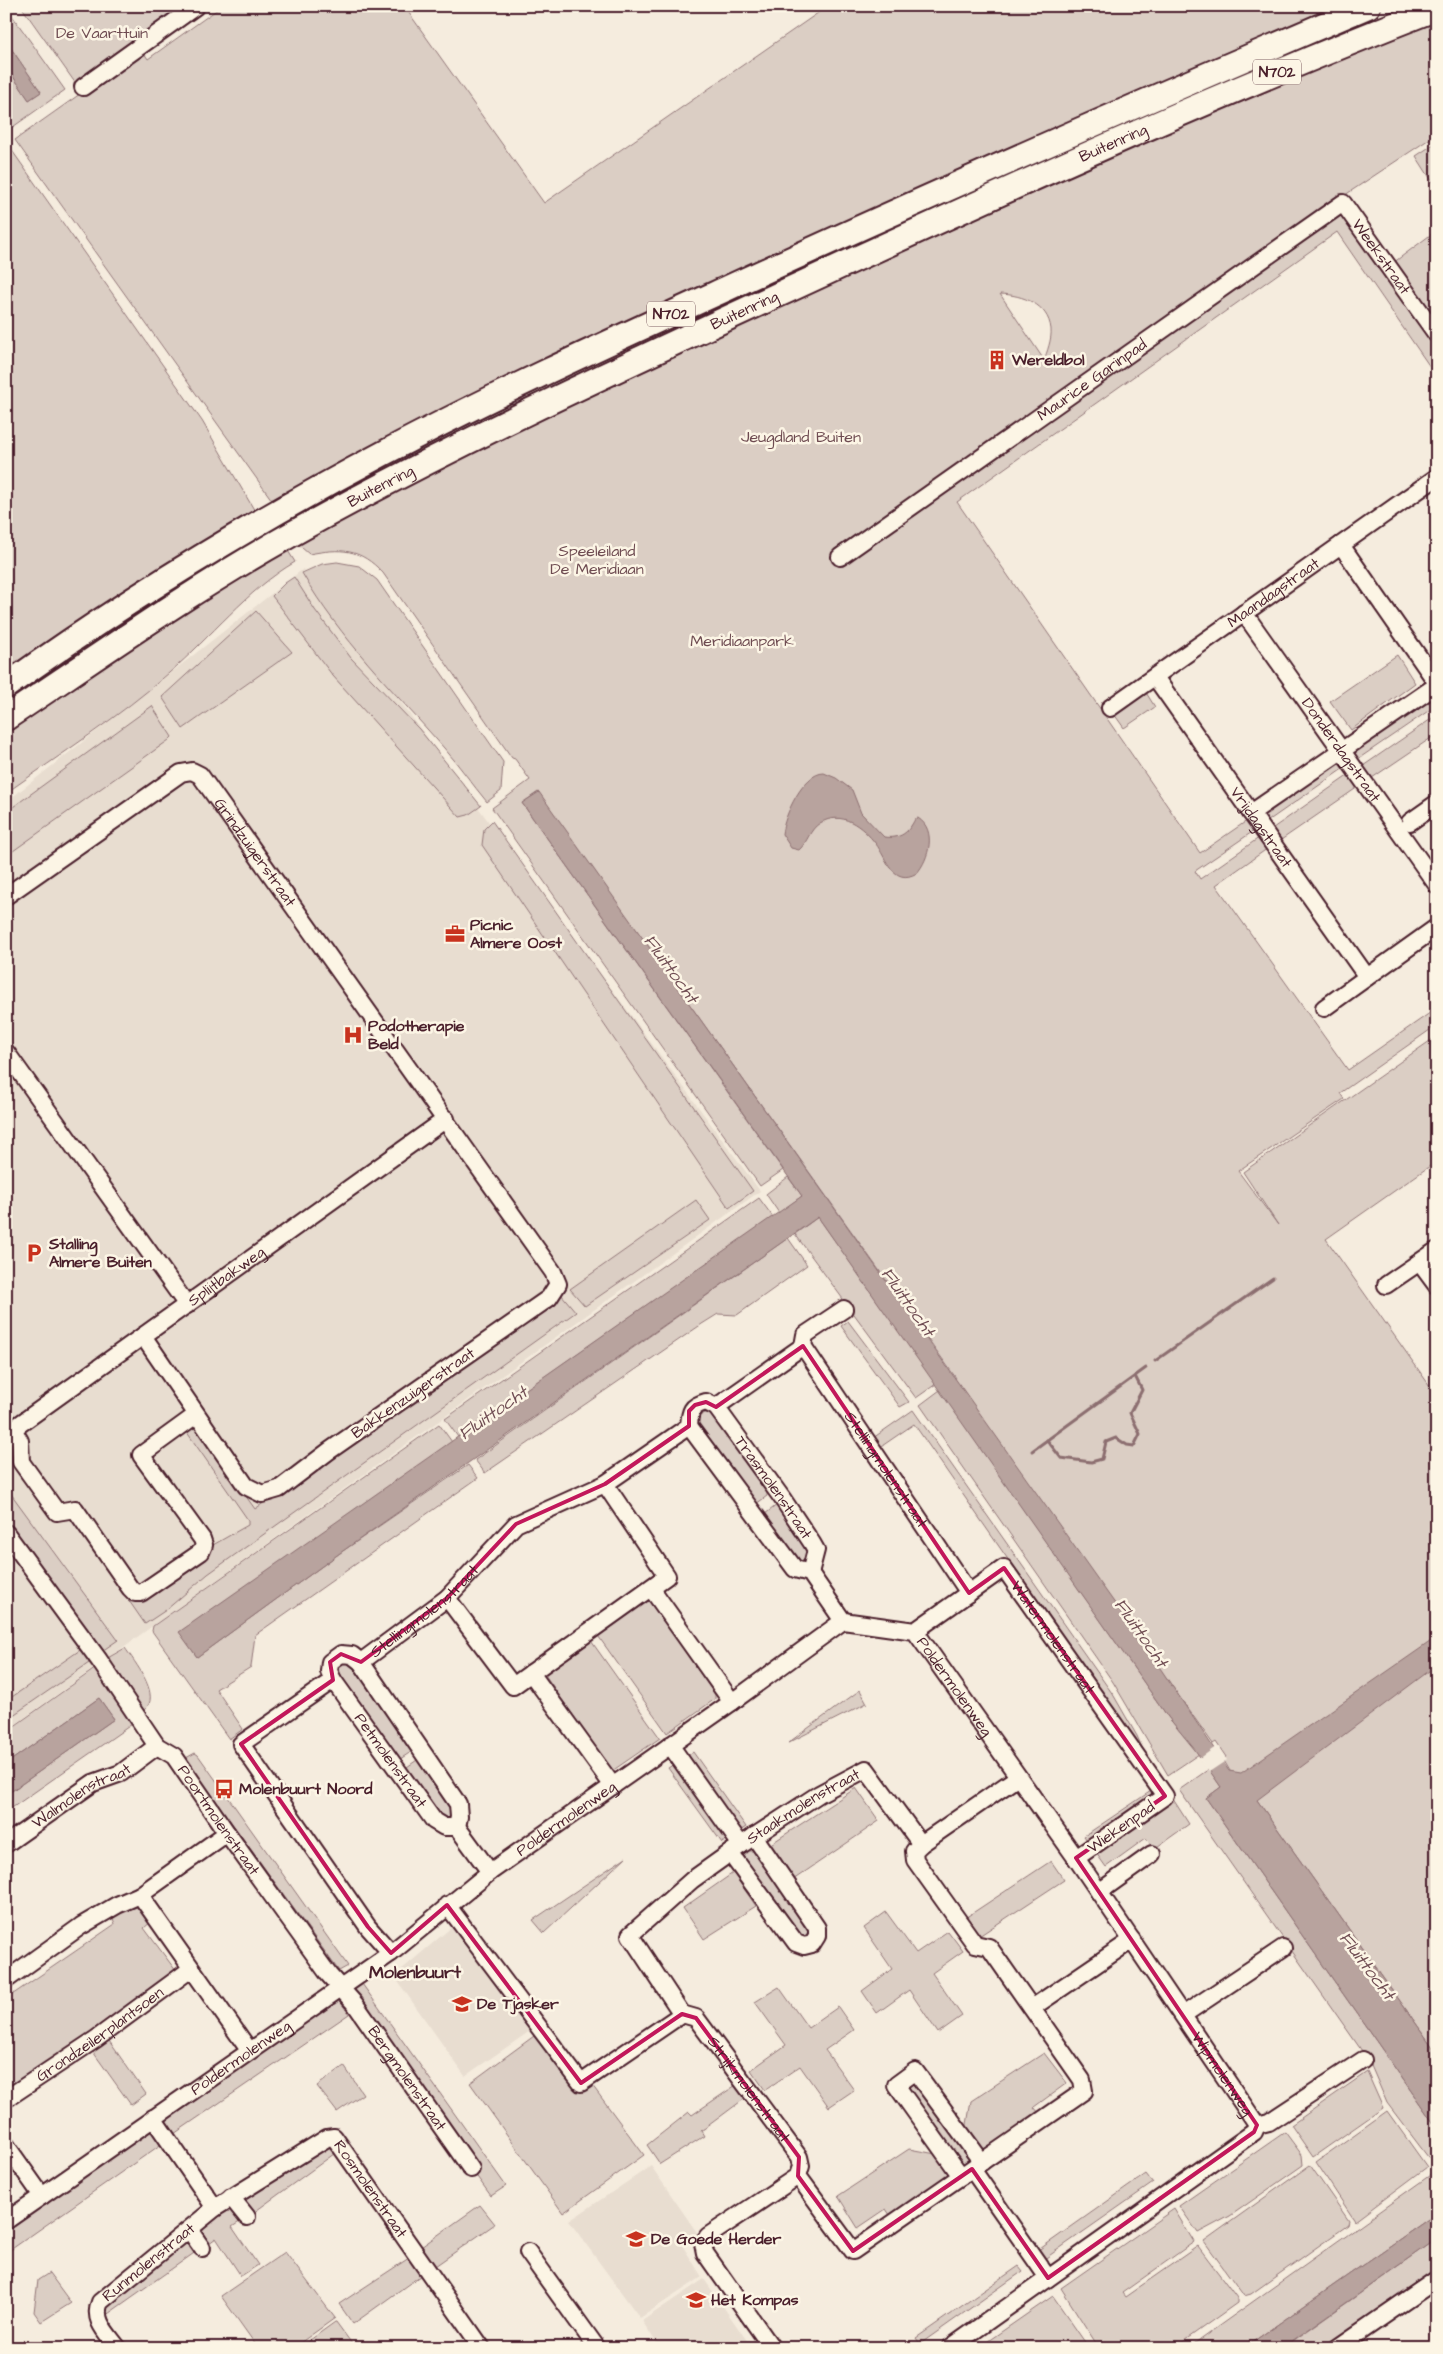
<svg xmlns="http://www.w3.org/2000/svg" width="1443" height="2354" font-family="'Architects Daughter',sans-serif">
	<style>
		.built { fill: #e8ddd0 }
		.green { fill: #dbcec4; stroke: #927678; fill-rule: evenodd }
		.water { fill: #b8a39e; stroke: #8c6e70 }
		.pier { fill: #f5ecde }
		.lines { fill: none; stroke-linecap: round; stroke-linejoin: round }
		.stream { stroke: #8c6e70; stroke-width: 3 }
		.minor-casing { stroke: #4a1f2b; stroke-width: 20 }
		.highway-casing { stroke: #4a1f2b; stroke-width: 28 }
		.minor { stroke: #fcf5e5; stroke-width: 16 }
		.highway { stroke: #fcf5e5; stroke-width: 24 }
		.marked { fill: none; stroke: #c2185b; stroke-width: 4; stroke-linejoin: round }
		.labels { text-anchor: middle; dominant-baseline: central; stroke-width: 5; stroke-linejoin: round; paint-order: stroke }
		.shield { fill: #fcf5e5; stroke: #7f5f63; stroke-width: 1 }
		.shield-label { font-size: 15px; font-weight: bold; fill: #4a1f2b }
		.park-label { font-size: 16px; fill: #6e4b51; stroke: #fcf5e5 }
		.street-label { font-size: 16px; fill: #4a1f2b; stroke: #fcf5e5 }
		.poi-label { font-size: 16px; font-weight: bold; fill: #4a1f2b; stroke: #fcf5e5; text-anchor: start }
		.water-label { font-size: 18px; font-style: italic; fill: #704d53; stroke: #fcf5e5 }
		.neighbourhood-label { font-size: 18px; font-weight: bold; fill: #4a1f2b; stroke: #fcf5e5 }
	</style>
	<rect width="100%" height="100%" fill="#f5ecde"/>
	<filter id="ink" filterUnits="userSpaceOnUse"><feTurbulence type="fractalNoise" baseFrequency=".02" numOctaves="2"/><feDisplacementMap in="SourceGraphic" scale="10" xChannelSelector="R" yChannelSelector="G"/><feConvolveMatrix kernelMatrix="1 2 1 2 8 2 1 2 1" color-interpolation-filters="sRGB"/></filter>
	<g filter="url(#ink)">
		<g class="built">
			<path d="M303,569l457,622 -754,540v-929z"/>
			<path d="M453,1926l77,105 -65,45 -71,-100z"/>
			<path d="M651,2166l47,68 -16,11 20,32 -62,41 -71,-97z"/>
			<path d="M704,2279l48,69h-92l-18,-27z"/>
		</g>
		<g class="green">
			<path d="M21,6h166l-111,78z"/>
			<path d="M222,6h182l140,197 284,-197h516l-1070,497 -259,-363 127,-90 6,9z"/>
			<path d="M6,7l59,83 -55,39 -4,-2v-61l23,34 12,-8 -35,-51z"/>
			<path d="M1437,17v117l-95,63 -1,16 96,128v36l-100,-145 -380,270 243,351 51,-35 7,10 -63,43 5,8 63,-44 8,11 -55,39 132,185 89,-62v17l-97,68 4,6 -106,72 40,54 -35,-53 194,-136v125l-111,78 111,157v657l-180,-253 -27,-29 -7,-12 3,-2 -10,-15 -3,2 -229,-323 -29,-42 1,-1 -418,-586 -16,11 261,367 -23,16 -21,-30 -247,-348 38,-28 -15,-21 -3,-1 -129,-185c-23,-25 -42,-25 -74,-19l-15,-13 98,-56 637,-296zM1000,294c23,1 48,10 51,35 1,10 -4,23 -7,31z"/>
			<path d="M1330,27l5,14 -1049,491 -9,-14 201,-107z"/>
			<path d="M6,142l196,279 54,92 -250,160z"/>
			<path d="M1437,142v47l-21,-33z"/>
			<path d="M1437,230v93l-44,-60z"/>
			<path d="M264,526l6,11 -264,170v-14z"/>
			<path d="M285,546l10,16c-48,28 -84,75 -126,111 -50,44 -108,81 -163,120v-68z"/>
			<path d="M337,562l22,4 18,14 126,182 -2,29 -14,11c-15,-18 -28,-37 -43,-54 -50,-57 -104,-109 -142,-175l20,-9z"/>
			<path d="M294,577l21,33 36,48 68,71 62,77 -13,9 -8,2 -127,-141 -61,-80 13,-13z"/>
			<path d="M256,611l36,41 -109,77 -21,-32z"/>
			<path d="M1397,655l18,28 -64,47 -21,-29z"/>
			<path d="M1437,690v15l-82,56 -6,-10z"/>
			<path d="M1145,691l10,16 -31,21 -10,-14z"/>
			<path d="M152,706l20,31 -3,3 -163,116v-44z"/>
			<path d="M1437,715v19l-68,46 -9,-12z"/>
			<path d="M1338,759l6,9 -76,53 -7,-10z"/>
			<path d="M1349,775l9,12 -77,53 -8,-12z"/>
			<path d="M492,821l261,370 -24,17 -247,-363 2,-16z"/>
			<path d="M788,1177l14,19 -23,17 -13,-19z"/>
			<path d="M759,1198l14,19 -315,220 -13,-18z"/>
			<path d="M696,1200l14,20 -125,86 -15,-17z"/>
			<path d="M818,1217l118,167 -20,14 -121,-164z"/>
			<path d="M788,1238l19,27 -70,50 -19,-1 -16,10 -217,149 -10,-13z"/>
			<path d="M561,1294l15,18 -368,262 -42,36 -21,14 -20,-29 4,-3 15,3 69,-50 35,-20v-5l-64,-92 9,-6 62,87z"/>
			<path d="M848,1321l61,81 -9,5 -59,-81z"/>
			<path d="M940,1390l228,327 31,37 -31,21 -55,-93 -193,-277z"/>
			<path d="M913,1410l201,286 23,40 11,25 -234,-337 -35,24 -6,-10z"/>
			<path d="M705,1413l7,1 55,77v5l-11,8 -59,-77 1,-10z"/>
			<path d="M439,1424l13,18 -272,190 17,25 143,-104 128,-88 10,13 -223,157 -4,32 -35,22 27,40 -14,10 -77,-108 1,-5z"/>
			<path d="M6,1487l112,153 -16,11 -96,-128z"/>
			<path d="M777,1505l33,49v6l-8,5 -7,-1 -34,-47z"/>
			<path d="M648,1598l67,97v4l-48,34 -71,-100z"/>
			<path d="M589,1638l71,100 -48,33 -69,-99z"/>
			<path d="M83,1648l7,9 -1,6 -83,57v-19z"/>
			<path d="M125,1648c9,13 38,49 19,62l-38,-51z"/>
			<path d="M343,1661l8,1 63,88 -17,11 -63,-89 5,-9z"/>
			<path d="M96,1668l39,54 -129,90v-17l108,-76 -15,-21 -93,66v-32z"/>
			<path d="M860,1690l7,13 -79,40z"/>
			<path d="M693,1752l53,75 -24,16 -54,-75z"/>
			<path d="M195,1753l3,2 150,211 -9,5 -150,-207 -3,-6z"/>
			<path d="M420,1758l35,50 -3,9 -6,4 -6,-1 -36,-51z"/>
			<path d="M1209,1769l12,18 -15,11 231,330 -1,33 -8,-4 -41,-54 -18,-42 -190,-271z"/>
			<path d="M856,1788l23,33 -86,59 -24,-35z"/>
			<path d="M1151,1791l10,12 10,-7 18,28 -35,25 -8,-11 -40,29 -22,-31z"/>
			<path d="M749,1851h6l54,75 -2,8 -5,3 -56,-75 -2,-5z"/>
			<path d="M626,1857l-82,76 -11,-13z"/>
			<path d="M1051,1861l13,19 -85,56 -14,-18z"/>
			<path d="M733,1873l23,33 -52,33 -21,-31z"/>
			<path d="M129,1906h10l13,15 -8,7 35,47 -173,122v-98l109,-75 -3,-8z"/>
			<path d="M886,1912l30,41 32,-22 15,20 -31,22 30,43 -24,17 -29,-43 -32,23 -15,-22 30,-22 -28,-41z"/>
			<path d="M360,1981l146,205 -15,10 -35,-48 -106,-160z"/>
			<path d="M779,1987l29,41 30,-21 16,23 -29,20 29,40 -25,17 -29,-41 -35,24 -14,-20 35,-25 -31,-43z"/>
			<path d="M337,1997l12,17 -178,122 -8,-16z"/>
			<path d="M534,2036l39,50 6,3 10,-8 55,74 -81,58 -93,-130z"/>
			<path d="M107,2038l39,56 -15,11 -40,-56z"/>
			<path d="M1044,2053l23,30 -33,24 5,6 -58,39 -15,-22 5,-29z"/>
			<path d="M344,2066l19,28 -26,18 -20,-26z"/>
			<path d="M1367,2072l16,36 -70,49 -22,-32z"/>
			<path d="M912,2079l60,79 -11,9 -57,-78z"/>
			<path d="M739,2083l9,13 -47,35 3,5 -44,28 -13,-19 42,-33 3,3z"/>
			<path d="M1387,2111l40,56 -72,54 -39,-59z"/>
			<path d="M154,2129l9,14 -157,110v-24l143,-99z"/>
			<path d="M1285,2132l17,23 1,10 -73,51 -32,17 -19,-27z"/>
			<path d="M330,2141l8,10 -85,62 -12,-17z"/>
			<path d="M909,2149l27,5 14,20 -60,41 -4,-6 -28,19 -20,-32z"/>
			<path d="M1310,2165l39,56 -1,4 -97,69 -7,2 -40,-55z"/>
			<path d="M1433,2173l4,4v36l-193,135h-56z"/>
			<path d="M1146,2174l7,9 -110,77 -6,-9z"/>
			<path d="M480,2205l15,19 -60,42 -14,-19z"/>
			<path d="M1174,2209l20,33 -72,51 3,4 73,-51 39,52v5l-63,45h-75l-38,-60z"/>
			<path d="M227,2211h6l8,10 -9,6 26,38 -17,11 -25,-38 -11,8 -4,-9 3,-10z"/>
			<path d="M186,2237l11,14 -92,65 -6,-9z"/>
			<path d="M1437,2239v34l-105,75h-49z"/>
			<path d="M285,2252l50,66 -42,30h-35l-37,-52z"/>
			<path d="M412,2256l12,17 -71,51 -14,-20z"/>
			<path d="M1019,2266l4,5 -103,73 -4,-6z"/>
			<path d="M49,2273l22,30 -30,19 -7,-10 4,-32z"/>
			<path d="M1053,2296l36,52h-111z"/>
			<path d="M336,2322l19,26h-56l36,-26z"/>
		</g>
		<g class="water">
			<path d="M6,41l35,51 -12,8 -23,-34z"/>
			<path d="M824,773l12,5 16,12 9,23 23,24c17,2 24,-4 31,-18l3,-1c19,12 11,41 -1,55 -24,14 -31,-16 -41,-29 -14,-18 -34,-34 -56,-21 -11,7 -12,19 -21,27l-8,-2 -9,-14c2,-18 21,-61 42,-61z"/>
			<path d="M539,792l611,861 79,118 12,2 196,-136v28l-180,135 180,253v75l-231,-330 15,-11 -26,-37 -27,-33 -350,-500 -478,336 -143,104 -18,-25 623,-436 -280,-393z"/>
			<path d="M99,1698l15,21 -108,76v-31z"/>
			<path d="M1437,2213v26l-155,109h-38z"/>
		</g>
		<path class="pier" d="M1217,1746l10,14 -18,12 -10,-13z"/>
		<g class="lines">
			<g class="stream">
				<path d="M1155,1361l118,-83"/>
				<path d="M1047,1440l14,18 30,4 11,-3 4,-17 10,-4 11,7 7,1 6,-12 -10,-21 12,-23 -7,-14"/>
				<path d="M1032,1451l114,-83"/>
			</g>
			<defs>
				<g id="minor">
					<path d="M83,87l113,-81"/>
					<path d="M1341,545l96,138"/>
					<path id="s1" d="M840,557l503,-354 94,132"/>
					<path id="s2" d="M1244,613l193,272"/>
					<path id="s3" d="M1155,677l212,300"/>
					<path id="s4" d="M1110,708l327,-231"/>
					<path d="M1251,813l186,-128"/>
					<path d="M1410,822l27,-19"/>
					<path id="s5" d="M6,896l175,-123 11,-2 8,4 353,497 5,12 -9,14 -220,153 -50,38 -17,5 -16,-8 -103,-150"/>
					<path d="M1324,1008l113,-81"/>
					<path d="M6,1052l181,253"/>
					<path d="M1420,1263l17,23"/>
					<path d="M1386,1285l51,-35"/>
					<path id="s6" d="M803,1346l166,247"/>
					<path id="s7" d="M716,1407l66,91 30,45 4,7 -6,23"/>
					<path d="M689,1426l106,143 15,4 33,48"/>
					<path d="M13,1429l7,12 1,21 36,50 18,-3 55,79 5,5h6l60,-41 3,-7 -2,-6 -61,-84 55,-40"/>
					<path id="s8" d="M6,1434l440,-315"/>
					<path id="s9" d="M6,1533l93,127 58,86 17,10 53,77 102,142 26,29 116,165"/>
					<path d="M651,1588l81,114"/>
					<path d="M447,1598l66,88 154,-110 -62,-92"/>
					<path id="s10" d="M915,1631l89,-63 161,228 -89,62"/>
					<path d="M361,1662l97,142 1,13 -2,10"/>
					<path d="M531,1673l82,113"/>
					<path id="s11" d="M333,1680l101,141 10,6h13"/>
					<path id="s12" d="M670,1745l71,100 78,-51 47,-25 55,75"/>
					<path d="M457,1827l33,45"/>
					<path id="s13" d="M6,1844l87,-61 28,-10 36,-27"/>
					<path id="s14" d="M741,1845l-49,35 -62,55 52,79 14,4 103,139 2,9 -3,10 55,75 231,-160 -2,-11 -93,-133 -14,-3 -60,-84 -1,-9 7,-7 97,-67"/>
					<path d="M730,1853l66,90 8,3 8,-2 5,-8v-8l-63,-92"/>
					<path d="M1099,1892l53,-38"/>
					<path d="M140,1895l109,155"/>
					<path d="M447,1905l134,178 101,-69"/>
					<path id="s15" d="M391,1953l-23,-26 -127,-183 92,-64 -4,-9 1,-9 11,-8 11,1 9,7 86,-64 69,-74 89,-40 84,-58c1,-15 2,-20 17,-24l10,5 87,-61 2,-11 39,-26"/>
					<path d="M6,1980l75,-54 36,-21 23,-10 87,-62"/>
					<path d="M1032,2008l100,-68"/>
					<path d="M1183,2015l100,-67"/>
					<path id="s16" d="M6,2099l90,-60 95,-70"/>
					<path id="s17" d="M153,2118l62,90 112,-70 7,-1 148,211"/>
					<path d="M1257,2125l12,-3 94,-62"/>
					<path d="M6,2145l36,51"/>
					<path d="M972,2169l76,109"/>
					<path d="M961,2176l-65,-91 19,-14 67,91"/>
					<path d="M231,2197l16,20"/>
					<path id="s18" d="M6,2221l385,-268 99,-81 242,-170 111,-81 72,10 161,227 181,267 -3,7 -304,216"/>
					<path d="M190,2231l12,17"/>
					<path d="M528,2252l69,96"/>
					<path id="s19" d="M118,2348c-11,-15 -26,-28 -18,-46l115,-94"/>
					<path d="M772,2348l-67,-95 -2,-10 5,-7 90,-60"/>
					<path d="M1337,2348l100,-69"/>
				</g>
				<g id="highway">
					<path d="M6,686c120,-86 248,-164 378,-233 113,-60 230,-113 346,-166 211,-97 424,-190 638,-281"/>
					<path id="s20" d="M6,718c94,-63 186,-128 284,-183 181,-101 369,-185 557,-272 194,-89 390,-177 590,-255"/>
				</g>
			</defs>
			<use href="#minor" class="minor-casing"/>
			<use href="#highway" class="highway-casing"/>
			<use href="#minor" class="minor"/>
			<use href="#highway" class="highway"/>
		</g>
	</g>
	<path class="marked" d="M803,1346l166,247 35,-25 161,228 -89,62 181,267 -3,7 -206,146 -76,-109 -119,82 -55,-75 1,-19 -103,-139 -14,-4 -101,69 -134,-178 -56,48 -23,-26 -127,-183 92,-64 -3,-18 11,-8 20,8 86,-64 69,-74 89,-40 84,-58v-15l6,-6 11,-3 10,5z"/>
	<defs>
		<symbol id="building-bare" viewBox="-9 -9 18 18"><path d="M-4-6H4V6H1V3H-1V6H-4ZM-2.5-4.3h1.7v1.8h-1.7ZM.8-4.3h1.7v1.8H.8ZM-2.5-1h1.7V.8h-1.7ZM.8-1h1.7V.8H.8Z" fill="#c8321e" stroke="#fcf5e5" stroke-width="2.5" paint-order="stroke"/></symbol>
		<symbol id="office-bare" viewBox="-9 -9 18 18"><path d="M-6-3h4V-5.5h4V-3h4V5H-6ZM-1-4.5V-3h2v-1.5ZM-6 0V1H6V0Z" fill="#c8321e" stroke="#fcf5e5" stroke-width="2.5" paint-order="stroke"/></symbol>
		<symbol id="hospital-bare" viewBox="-9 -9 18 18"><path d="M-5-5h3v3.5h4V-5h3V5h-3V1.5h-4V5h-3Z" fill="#c8321e" stroke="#fcf5e5" stroke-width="2.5" paint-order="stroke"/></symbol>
		<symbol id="parking-bare" viewBox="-9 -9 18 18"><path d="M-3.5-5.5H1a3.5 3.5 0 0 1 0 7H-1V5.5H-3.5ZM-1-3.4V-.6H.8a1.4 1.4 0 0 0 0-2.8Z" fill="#c8321e" stroke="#fcf5e5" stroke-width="2.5" paint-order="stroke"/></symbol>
		<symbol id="bus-bare" viewBox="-9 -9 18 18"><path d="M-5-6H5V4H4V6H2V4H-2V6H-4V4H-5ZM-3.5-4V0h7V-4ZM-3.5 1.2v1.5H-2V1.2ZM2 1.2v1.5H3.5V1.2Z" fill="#c8321e" stroke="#fcf5e5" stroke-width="2.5" paint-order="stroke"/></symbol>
		<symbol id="school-bare" viewBox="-9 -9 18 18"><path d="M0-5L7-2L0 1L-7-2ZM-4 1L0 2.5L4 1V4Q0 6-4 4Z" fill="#c8321e" stroke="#fcf5e5" stroke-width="2.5" paint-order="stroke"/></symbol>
	</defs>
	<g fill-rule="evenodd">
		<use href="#building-bare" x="983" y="346" width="28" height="28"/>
		<use href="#office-bare" x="441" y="920" width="28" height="28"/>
		<use href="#hospital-bare" x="339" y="1021" width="28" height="28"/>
		<use href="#parking-bare" x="20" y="1239" width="28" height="28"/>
		<use href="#bus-bare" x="210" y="1775" width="28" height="28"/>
		<use href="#school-bare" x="448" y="1990" width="28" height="28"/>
		<use href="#school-bare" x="622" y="2225" width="28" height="28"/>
		<use href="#school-bare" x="682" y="2286" width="28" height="28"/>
	</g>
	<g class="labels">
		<g class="shield">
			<rect x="1253" y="59.5" width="48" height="25" rx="4"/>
			<rect x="647" y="301.5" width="48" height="25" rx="4"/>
		</g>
		<g class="shield-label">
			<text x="1277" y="72">N702</text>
			<text x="671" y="314">N702</text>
		</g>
		<g class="park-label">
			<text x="102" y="33">De Vaarttuin</text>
			<text x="801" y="437">Jeugdland Buiten</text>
			<text x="597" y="551">Speeleiland<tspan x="597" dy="18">De Meridiaan</tspan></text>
			<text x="742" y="641">Meridiaanpark</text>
		</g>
		<g class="street-label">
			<text stroke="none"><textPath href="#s20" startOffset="1250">Buitenring</textPath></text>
			<text stroke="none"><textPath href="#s1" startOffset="681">Weekstraat</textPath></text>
			<text stroke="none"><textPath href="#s20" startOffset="845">Buitenring</textPath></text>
			<text stroke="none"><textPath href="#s1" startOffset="308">Maurice Garinpad</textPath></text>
			<text stroke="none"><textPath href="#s20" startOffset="441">Buitenring</textPath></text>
			<text stroke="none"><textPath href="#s4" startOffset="200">Maandagstraat</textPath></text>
			<text stroke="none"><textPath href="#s2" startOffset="168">Donderdagstraat</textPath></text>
			<text stroke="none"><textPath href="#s3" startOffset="184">Vrijdagstraat</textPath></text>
			<text stroke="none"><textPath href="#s5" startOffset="329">Grindzuigerstraat</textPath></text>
			<text stroke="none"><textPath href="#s8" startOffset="271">Splijtbakweg</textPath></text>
			<text transform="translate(413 1393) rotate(-35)">Bakkenzuigerstraat</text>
			<text stroke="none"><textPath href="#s6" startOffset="149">Stellingmolenstraat</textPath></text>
			<text stroke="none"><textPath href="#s7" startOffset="99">Trasmolenstraat</textPath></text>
			<text stroke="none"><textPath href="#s15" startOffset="506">Stellingmolenstraat</textPath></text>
			<text stroke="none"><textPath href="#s10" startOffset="194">Watermolenstraat</textPath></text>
			<text stroke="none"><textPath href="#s18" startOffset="1171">Poldermolenweg</textPath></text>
			<text stroke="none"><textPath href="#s11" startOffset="99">Petmolenstraat</textPath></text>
			<text stroke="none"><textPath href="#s13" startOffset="90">Walmolenstraat</textPath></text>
			<text stroke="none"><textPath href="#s12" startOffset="196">Staakmolenstraat</textPath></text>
			<text stroke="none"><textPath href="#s18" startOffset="690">Poldermolenweg</textPath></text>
			<text stroke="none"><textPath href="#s9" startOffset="359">Poortmolenstraat</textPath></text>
			<text transform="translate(1121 1827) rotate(-35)">Wiekenpad</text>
			<text stroke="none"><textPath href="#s16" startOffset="114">Grondzeilerplantsoen</textPath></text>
			<text stroke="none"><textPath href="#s18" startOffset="286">Poldermolenweg</textPath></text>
			<text stroke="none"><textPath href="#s18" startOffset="1642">Wipmolenweg</textPath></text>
			<text stroke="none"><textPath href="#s9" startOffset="679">Bergmolenstraat</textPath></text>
			<text stroke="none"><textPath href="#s14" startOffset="341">Strijkmolenstraat</textPath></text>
			<text stroke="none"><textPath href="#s17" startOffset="312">Rosmolenstraat</textPath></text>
			<text stroke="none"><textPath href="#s19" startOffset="115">Runmolenstraat</textPath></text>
		</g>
		<g class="poi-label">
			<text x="1012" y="360">Wereldbol</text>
			<text x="470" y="925">Picnic<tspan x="470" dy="18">Almere Oost</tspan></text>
			<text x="368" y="1026">Podotherapie<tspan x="368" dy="18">Beld</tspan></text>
			<text x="49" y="1244">Stalling<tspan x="49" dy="18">Almere Buiten</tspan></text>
			<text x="239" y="1789">Molenbuurt Noord</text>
			<text x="477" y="2004">De Tjasker</text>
			<text x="651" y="2239">De Goede Herder</text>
			<text x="711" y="2300">Het Kompas</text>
		</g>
		<g class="water-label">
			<text transform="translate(671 969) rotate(54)">Fluittocht</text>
			<text transform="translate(908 1302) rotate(55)">Fluittocht</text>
			<text transform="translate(493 1413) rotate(-35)">Fluittocht</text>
			<text transform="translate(1141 1633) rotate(55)">Fluittocht</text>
			<text transform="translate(1367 1966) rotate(53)">Fluittocht</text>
		</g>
		<g class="neighbourhood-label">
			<text x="415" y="1972">Molenbuurt</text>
		</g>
	</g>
	<rect width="1443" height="2354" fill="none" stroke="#fcf5e5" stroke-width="25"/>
	<rect x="12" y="12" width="1418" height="2329" fill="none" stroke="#4a1f2b" stroke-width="2" filter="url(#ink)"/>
</svg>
